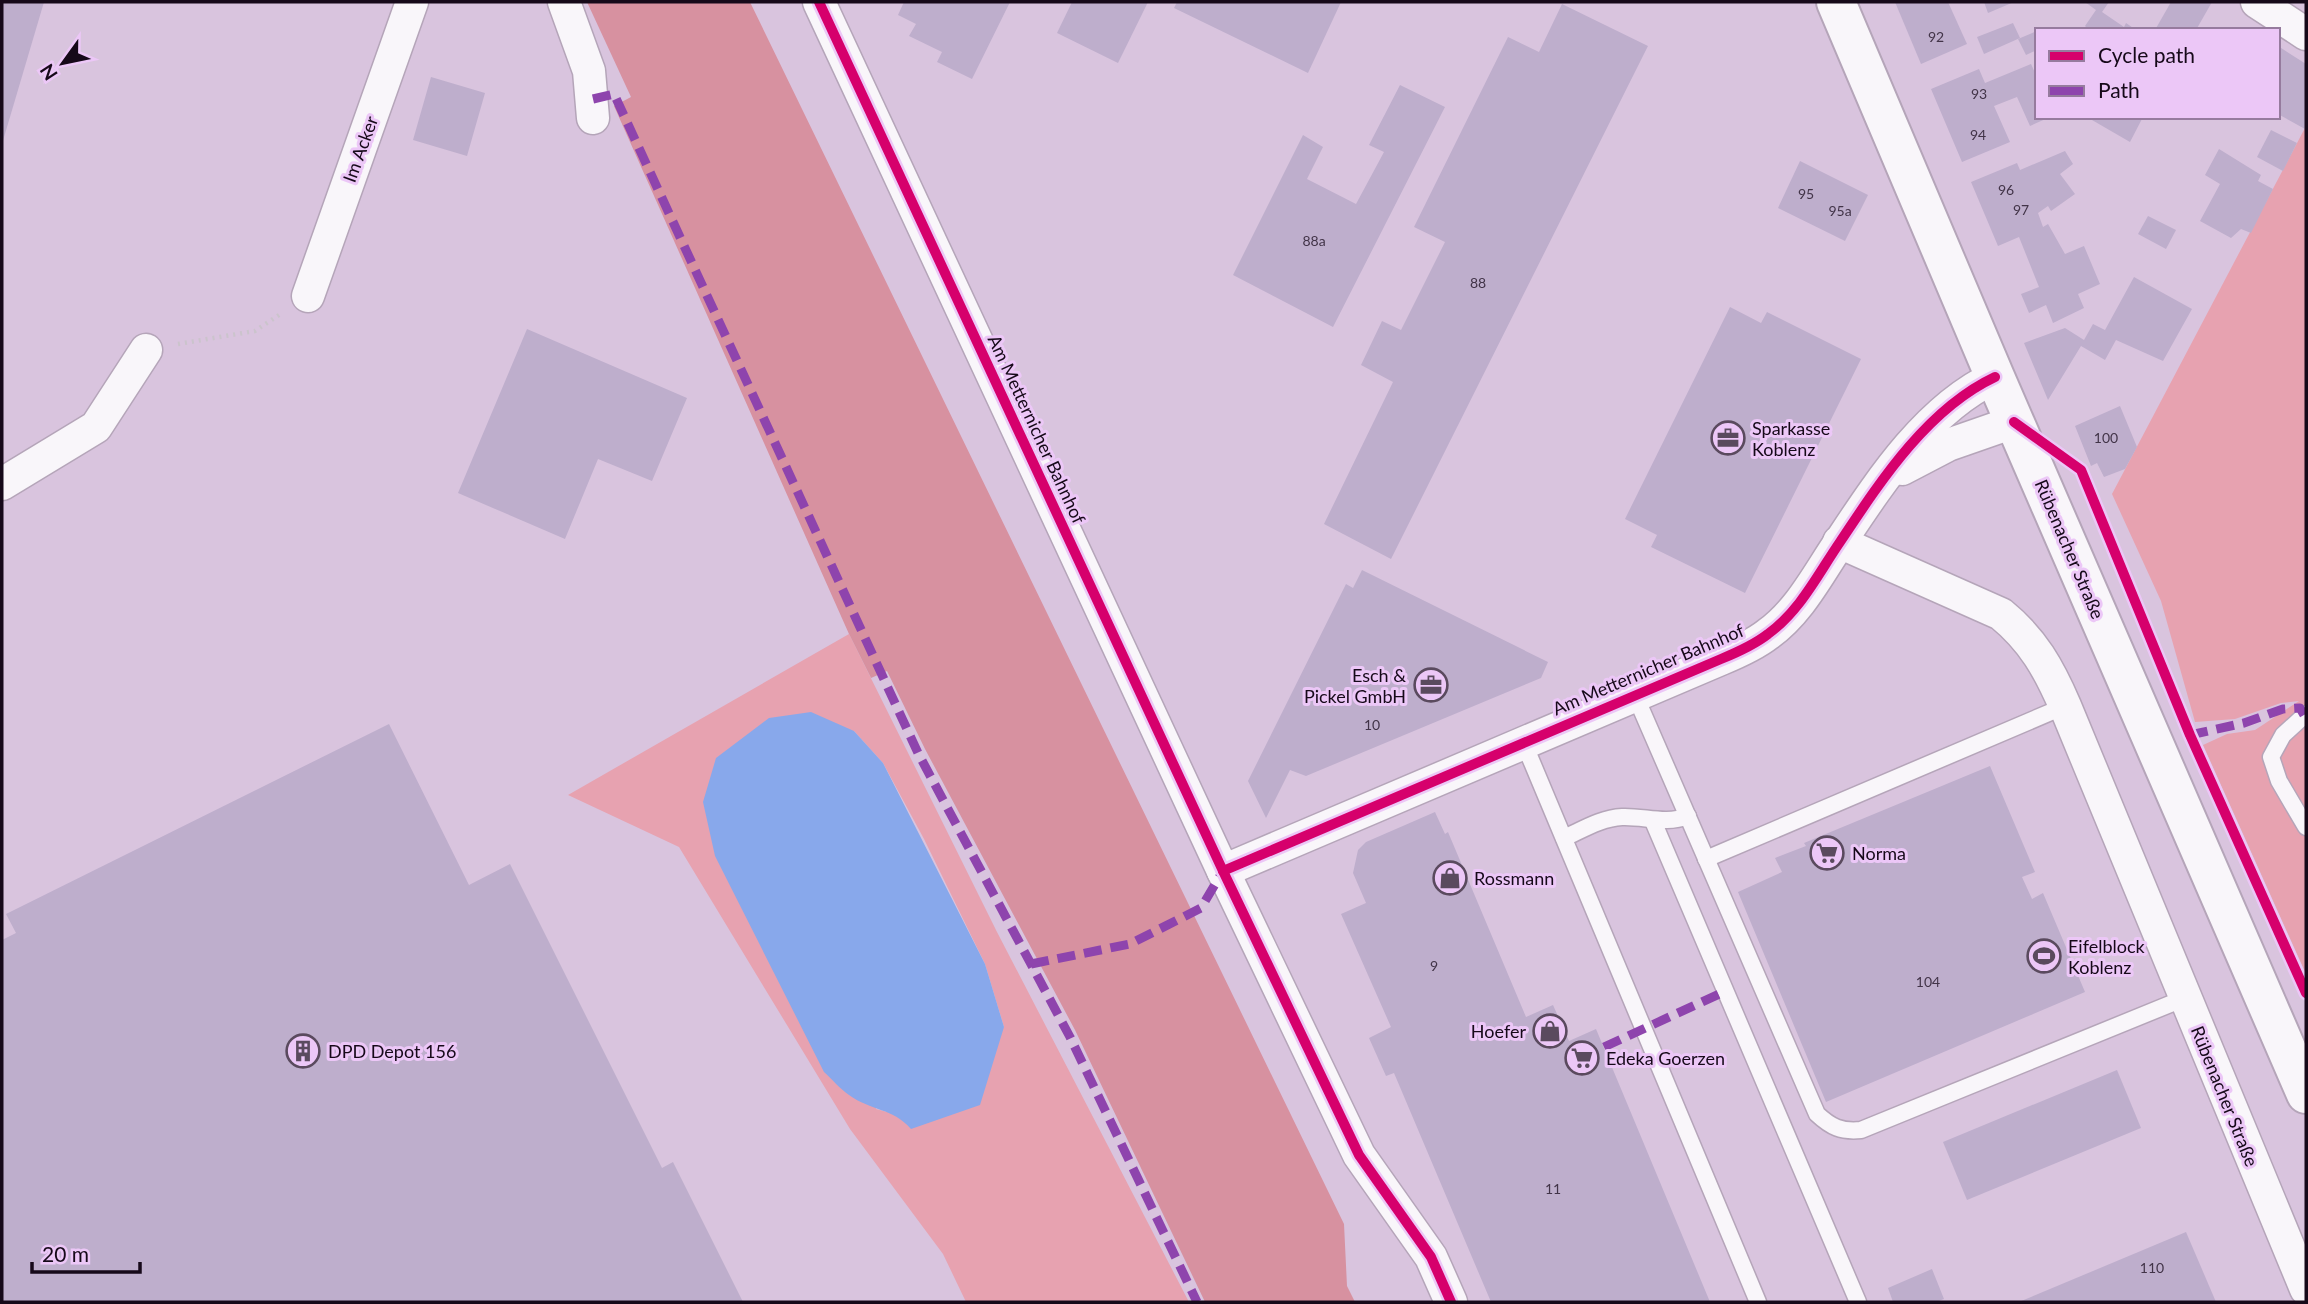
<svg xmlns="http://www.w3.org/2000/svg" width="2308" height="1304" font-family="Lato,sans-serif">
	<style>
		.green { fill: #e7a2b0; fill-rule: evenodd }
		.forest { fill: #d791a0 }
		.water { fill: #88a8eb }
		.building { fill: #beaecc }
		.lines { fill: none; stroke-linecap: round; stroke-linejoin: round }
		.service-casing { stroke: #b5a5b9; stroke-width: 19 }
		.minor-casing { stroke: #b5a5b9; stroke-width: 35 }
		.secondary-casing { stroke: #b5a5b9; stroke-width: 42 }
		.path { stroke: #cbc4cc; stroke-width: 4.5; stroke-dasharray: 2 5; stroke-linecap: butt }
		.service { stroke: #f9f6fa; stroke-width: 16 }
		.minor { stroke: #f9f6fa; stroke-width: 32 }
		.secondary { stroke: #f9f6fa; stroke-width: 38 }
		.quiet { stroke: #8e44ad; stroke-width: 9; stroke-dasharray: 18 9; stroke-linecap: butt }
		.cycleway-casing { stroke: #ecc7f7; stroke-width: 15 }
		.cycleway { stroke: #d6006c; stroke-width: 10 }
		.labels { text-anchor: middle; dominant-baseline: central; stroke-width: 6; stroke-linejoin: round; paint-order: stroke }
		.number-label { font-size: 14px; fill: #423448 }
		.street-label { font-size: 18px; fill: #160919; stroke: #ecc7f7 }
		.poi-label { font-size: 18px; fill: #160919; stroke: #ecc7f7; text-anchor: start }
	</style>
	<rect width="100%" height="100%" fill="#d9c4de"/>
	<g class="green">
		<path d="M2306,126v848l-103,-229 24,-11 28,-4 44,-29 -18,2 -46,16 -40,3 -34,-121 -49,-107z"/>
		<path d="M849,634l148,298 192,370h-223l-23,-48 -93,-125 -171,-282 -111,-52zM854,731l29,32 41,76 61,125 19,63 -105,88 -23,-6z"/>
	</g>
	<path class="forest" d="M587,2h163l594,1222 3,62 8,16h-150l-130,-272 -150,-281 -38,-78 -16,7 -22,-44 -235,-528 17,-9z"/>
	<path class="water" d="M811,712l43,19 29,32 102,201 19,63 -24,78 -69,24c-18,-21 -40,-18 -62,-34 -9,-6 -17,-16 -25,-23l-109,-216 -12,-54 13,-44 53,-40z"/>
	<g class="building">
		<path d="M2,2h42l-42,142z"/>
		<path d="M904,2h106l-38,77 -35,-17 5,-10 -33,-16 7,-12 -18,-9z"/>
		<path d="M1072,2h76l-30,61 -61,-30z"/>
		<path d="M1177,2h164l-33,71 -134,-65z"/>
		<path d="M1895,2h53l19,42 -46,20z"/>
		<path d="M1984,2h30l-26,11z"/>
		<path d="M2085,2h24l-7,10 22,15 2,-4 10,7h-47l-4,-4 11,-16z"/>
		<path d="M2171,2h41l-16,28h-41z"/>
		<path d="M1562,4l86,42 -257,513 -67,-35 69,-142 -32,-17 21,-44 19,9 44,-88 -31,-15 94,-190 31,15z"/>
		<path d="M2013,23l7,15 -36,16 -7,-17z"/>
		<path d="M2037,31v19l-11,5 -8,-16z"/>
		<path d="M2278,46l28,18 -1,65 -27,-15z"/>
		<path d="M2031,64l6,13v40h13l-20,9 -13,-29 -23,9 16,36 -48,20 -31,-73 48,-20 6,14z"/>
		<path d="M431,77l54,16 -18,63 -54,-16z"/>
		<path d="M1400,85l45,22 -112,220 -100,-52 70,-140 20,12 -16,32 49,25 28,-52 -15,-7z"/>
		<path d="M2094,117h49l-13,25 -38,-22z"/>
		<path d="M2271,130l26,13 -14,28 -26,-14z"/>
		<path d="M2219,149l42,26 -3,6 15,8 -22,44 -10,-4 -10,9 -31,-17 20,-37 -15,-9z"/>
		<path d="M2065,151l8,13 -13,10 15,20 -24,17 -3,-5 -10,7 5,14 5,-3 17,30 19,-8 16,38 -22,10 6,14 -31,15 -7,-18 -17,8 -8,-19 18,-7 -20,-50 -21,9 -27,-64 46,-19 3,7z"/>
		<path d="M1800,161l68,34 -23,46 -67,-33z"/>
		<path d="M2148,216l28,14 -10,19 -28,-15z"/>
		<path d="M2134,277l58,32 -29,52 -47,-21 -11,20 -24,-14 -33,54 -24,-57 41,-15 19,12 9,-16 12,6z"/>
		<path d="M1730,307l31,16 6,-11 94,47 -116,234 -94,-46 6,-12 -32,-16z"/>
		<path d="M527,329l160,69 -35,83 -54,-22 -33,80 -107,-46z"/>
		<path d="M2120,406l17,41 -12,22 -21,8 -7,-14 -6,3 -16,-40z"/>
		<path d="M1362,570l186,92 -7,16 -235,98 -16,-6 -24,48 -18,-37 98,-197 7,4z"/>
		<path d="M389,724l80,161 41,-21 152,304 11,-6 70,140h-741v-362l14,-7 -10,-19z"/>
		<path d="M1990,766l45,106 -13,5 10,22 11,-6 42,99 -259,110 -88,-210 44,-20 -7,-14 31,-12 -2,-3z"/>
		<path d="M1435,812l10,22 3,-2 78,185 27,-12 16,36 27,-12 114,273h-219l-97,-229 -8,3 -17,-38 22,-11 -50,-113 25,-11 -13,-30 5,-23 8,-8z"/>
		<path d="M2117,1070l24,58 -174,72 -24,-58z"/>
		<path d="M2186,1232l30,70h-197z"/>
		<path d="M1932,1269l12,30 -8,3h-43l-5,-14z"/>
	</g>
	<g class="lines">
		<defs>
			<g id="service">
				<path d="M1635,695l182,419c14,13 24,18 44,16l324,-132"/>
				<path d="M2306,714l-23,21 -12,22 8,24 27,46"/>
				<path d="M1523,741l235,561"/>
				<path d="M1653,821l205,481"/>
				<path d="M1564,838c18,-8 37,-20 58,-21 23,-1 43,8 66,-1"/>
				<path d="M1706,859l359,-153"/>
			</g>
			<g id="minor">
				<path d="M564,2l25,69 4,47"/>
				<path d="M819,2l404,869 136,284 72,102 20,45"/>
				<path d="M2257,2l49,32"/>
				<path d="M308,296l104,-294"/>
				<path d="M1902,469l46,-24 66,-23"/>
				<path d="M2,484l94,-57 50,-77"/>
				<path d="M1839,542l162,72c32,26 48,55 64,92l241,583"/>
				<path d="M1223,871l498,-212c17,-7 33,-14 47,-25 32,-23 50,-60 72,-92 40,-60 87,-133 155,-165"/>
			</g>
			<path id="secondary" d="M1836,2l159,375 311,717"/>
		</defs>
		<use href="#service" class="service-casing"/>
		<use href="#minor" class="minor-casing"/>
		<use href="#secondary" class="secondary-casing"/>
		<path class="path" d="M178,344l77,-13 24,-16"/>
		<use href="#service" class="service"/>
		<use href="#minor" class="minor"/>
		<use href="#secondary" class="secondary"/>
		<g class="quiet">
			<path d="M593,99l21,-5 304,659 152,284 127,265"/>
			<path d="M2190,735l54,-12 39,-14 17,-1 4,7"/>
			<path d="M1031,964l99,-20 71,-36 22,-37"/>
			<path d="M1604,1047l122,-56"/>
		</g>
		<defs>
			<g id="cycleway">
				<path d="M819,2l404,869 136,284 72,102 20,45"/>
				<path d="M2014,422l67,48 109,265 116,258"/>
				<path d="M1223,871l498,-212c17,-7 33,-14 47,-25 32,-23 50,-60 72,-92 40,-60 87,-133 155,-165"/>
			</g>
		</defs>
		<use href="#cycleway" class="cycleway-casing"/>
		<use href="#cycleway" class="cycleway"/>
	</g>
	<defs>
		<symbol id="office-ring" viewBox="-11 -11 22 22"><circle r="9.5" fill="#ecc7f7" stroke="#5a4a5e" stroke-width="1.5"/><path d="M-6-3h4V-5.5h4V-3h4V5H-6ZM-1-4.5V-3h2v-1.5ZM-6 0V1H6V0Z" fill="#5a4a5e"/></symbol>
		<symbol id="supermarket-ring" viewBox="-11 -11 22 22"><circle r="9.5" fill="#ecc7f7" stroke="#5a4a5e" stroke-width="1.5"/><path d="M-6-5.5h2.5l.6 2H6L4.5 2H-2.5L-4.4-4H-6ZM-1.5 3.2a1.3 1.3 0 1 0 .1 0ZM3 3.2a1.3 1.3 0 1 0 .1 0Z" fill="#5a4a5e"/></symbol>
		<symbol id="shop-ring" viewBox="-11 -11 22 22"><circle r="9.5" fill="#ecc7f7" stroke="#5a4a5e" stroke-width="1.5"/><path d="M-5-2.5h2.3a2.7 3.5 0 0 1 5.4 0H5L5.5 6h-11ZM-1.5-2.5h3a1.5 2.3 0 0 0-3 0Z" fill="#5a4a5e"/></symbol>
		<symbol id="stadium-ring" viewBox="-11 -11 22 22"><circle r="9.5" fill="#ecc7f7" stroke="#5a4a5e" stroke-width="1.5"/><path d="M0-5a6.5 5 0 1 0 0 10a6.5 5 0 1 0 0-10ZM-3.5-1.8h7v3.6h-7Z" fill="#5a4a5e"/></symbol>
		<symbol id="building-ring" viewBox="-11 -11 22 22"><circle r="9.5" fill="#ecc7f7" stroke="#5a4a5e" stroke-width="1.5"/><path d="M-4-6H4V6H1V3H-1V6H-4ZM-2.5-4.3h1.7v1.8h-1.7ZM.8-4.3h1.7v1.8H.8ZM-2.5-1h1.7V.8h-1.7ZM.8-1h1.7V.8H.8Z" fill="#5a4a5e"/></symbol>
	</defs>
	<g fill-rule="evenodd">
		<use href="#office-ring" x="1709" y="419" width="38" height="38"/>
		<use href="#office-ring" x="1412" y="666" width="38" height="38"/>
		<use href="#supermarket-ring" x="1808" y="834" width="38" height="38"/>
		<use href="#shop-ring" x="1431" y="859" width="38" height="38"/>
		<use href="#stadium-ring" x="2025" y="937" width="38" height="38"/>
		<use href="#shop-ring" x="1531" y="1012" width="38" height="38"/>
		<use href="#building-ring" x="284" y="1032" width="38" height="38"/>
		<use href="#supermarket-ring" x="1563" y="1039" width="38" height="38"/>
	</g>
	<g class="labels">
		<g class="number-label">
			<text x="1936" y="36">92</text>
			<text x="1979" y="93">93</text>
			<text x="1978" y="134">94</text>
			<text x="2006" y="189">96</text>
			<text x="1806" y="193">95</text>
			<text x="2021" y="209">97</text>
			<text x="1840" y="210">95a</text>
			<text x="1314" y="240">88a</text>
			<text x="1478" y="282">88</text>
			<text x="2106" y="437">100</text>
			<text x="1372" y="724">10</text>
			<text x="1434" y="965">9</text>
			<text x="1928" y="981">104</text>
			<text x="1553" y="1188">11</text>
			<text x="2152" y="1267">110</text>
		</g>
		<g class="street-label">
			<text transform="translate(360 149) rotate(-70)">Im Acker</text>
			<text transform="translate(1037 429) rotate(65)">Am Metternicher Bahnhof</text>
			<text transform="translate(2070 549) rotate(67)">Rübenacher Straße</text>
			<text transform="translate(1648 669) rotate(-23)">Am Metternicher Bahnhof</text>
			<text transform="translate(2225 1096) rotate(68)">Rübenacher Straße</text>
		</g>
		<g class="poi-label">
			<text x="1752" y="428">Sparkasse<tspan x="1752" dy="21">Koblenz</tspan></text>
			<text x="1406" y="675" text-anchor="end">Esch &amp;<tspan x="1406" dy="21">Pickel GmbH</tspan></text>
			<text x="1852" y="853">Norma</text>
			<text x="1474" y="878">Rossmann</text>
			<text x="2068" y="946">Eifelblock<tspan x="2068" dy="21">Koblenz</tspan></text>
			<text x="1526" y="1031" text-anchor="end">Hoefer</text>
			<text x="328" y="1051">DPD Depot 156</text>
			<text x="1606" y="1058">Edeka Goerzen</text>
		</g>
	</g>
	<rect width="2308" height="1304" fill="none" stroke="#160919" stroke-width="7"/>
	<rect x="2035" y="28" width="245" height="91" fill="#ecc7f7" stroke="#967b9e" stroke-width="2"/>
	<rect x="2049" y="51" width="35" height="10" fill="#d6006c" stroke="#967b9e" stroke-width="2"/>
	<text x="2098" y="63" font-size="21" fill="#160919">Cycle path</text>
	<rect x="2049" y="86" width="35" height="10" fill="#8e44ad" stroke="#967b9e" stroke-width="2"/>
	<text x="2098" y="98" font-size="21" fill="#160919">Path</text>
	<g transform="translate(63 63) rotate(237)" stroke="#ecc7f7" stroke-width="5" paint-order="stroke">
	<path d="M0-5L12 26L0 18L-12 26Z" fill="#160919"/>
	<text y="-10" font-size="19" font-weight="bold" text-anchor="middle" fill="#160919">N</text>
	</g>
	<path d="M32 1262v10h108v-10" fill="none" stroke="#160919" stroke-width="3.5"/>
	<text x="42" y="1262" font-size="21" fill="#160919" stroke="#ecc7f7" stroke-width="5" paint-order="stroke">20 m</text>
</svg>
